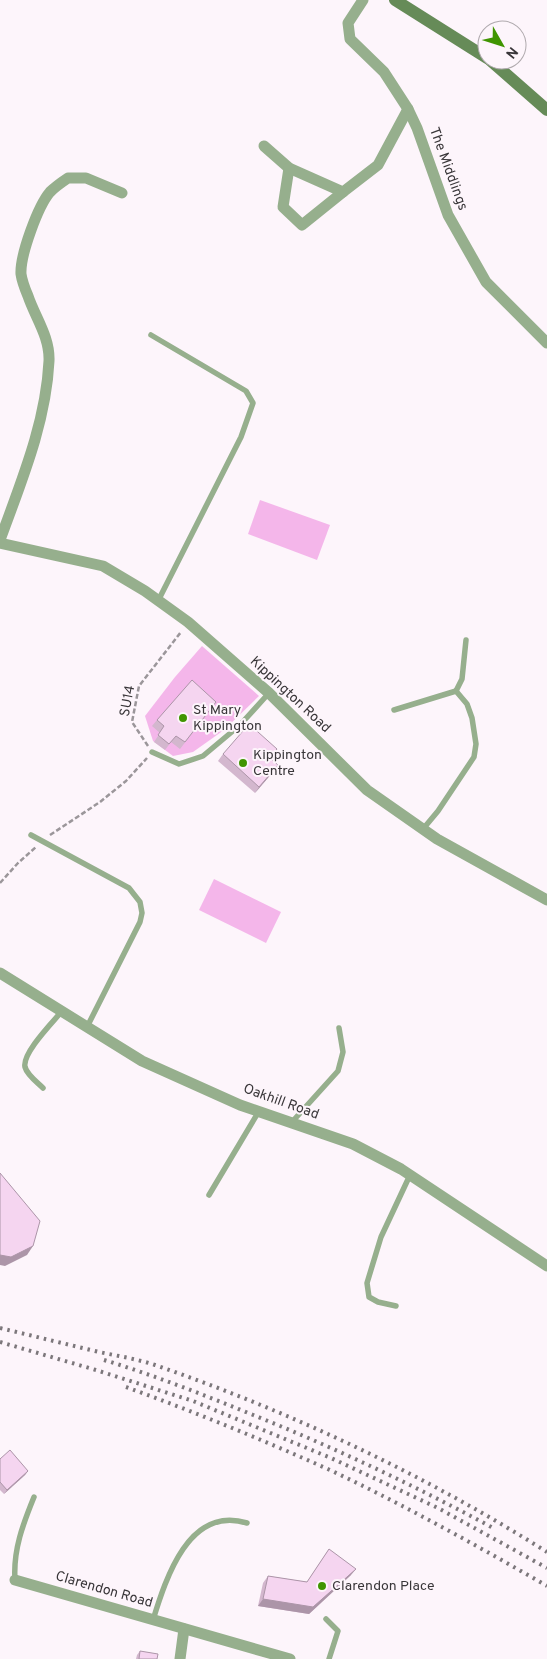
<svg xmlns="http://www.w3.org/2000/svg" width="547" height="1659" font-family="Overpass,sans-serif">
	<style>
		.green { fill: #f4b6ea }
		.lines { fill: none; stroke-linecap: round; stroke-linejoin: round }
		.path { stroke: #9b969a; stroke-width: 2.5; stroke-dasharray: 5 2.5; stroke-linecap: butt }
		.lane { stroke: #96af8d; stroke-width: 5.5 }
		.street { stroke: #96af8d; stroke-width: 11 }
		.secondary { stroke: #668b58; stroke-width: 12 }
		.rail { stroke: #7c777b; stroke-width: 4; stroke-dasharray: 2.5 5; stroke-linecap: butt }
		.wall { fill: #d3b7ce }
		.shaded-wall { fill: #ac95a8 }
		.building { fill: #f5d5f0; stroke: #ac95a8 }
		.poi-dot { fill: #409501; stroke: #fdf5fb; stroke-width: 2 }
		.labels { text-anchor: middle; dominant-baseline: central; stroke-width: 4; stroke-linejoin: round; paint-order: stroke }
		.street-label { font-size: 14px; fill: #393639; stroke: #fdf5fb }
		.poi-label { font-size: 14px; fill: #393639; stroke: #fdf5fb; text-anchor: start }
	</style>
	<rect width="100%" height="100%" fill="#fdf5fb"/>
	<g class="green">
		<path d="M260,500l70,25 -13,35 -69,-26z"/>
		<path d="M202,646l57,50 -35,34 -31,22 -20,4 -20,-15 -8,-25 30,-39z"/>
		<path d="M214,879l67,33 -15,31 -67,-33z"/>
	</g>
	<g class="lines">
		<g class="path">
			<path d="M148,746l-16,-24 7,-36 42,-54"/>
			<path d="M50,835l50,-33 26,-21 21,-23"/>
			<path d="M0,883l18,-20 18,-16"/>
		</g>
		<g class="lane">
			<path d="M151,335l95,56 7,12 -12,34 -83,164"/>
			<path d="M456,691l6,-12 4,-39"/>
			<path d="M394,710l62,-19"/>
			<path d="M152,752l27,12 24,-8 37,-31 29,-32"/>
			<path d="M423,829l15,-18 36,-54 2,-13 -4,-26 -5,-14 -11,-13"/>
			<path d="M31,835l98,53 11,14 2,11 -2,9 -53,105"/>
			<path d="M43,1088c-5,-5 -16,-13 -18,-21 -3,-14 28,-45 37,-56"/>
			<path d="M292,1122l46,-51 5,-19 -4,-24"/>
			<path d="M209,1195l50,-84"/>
			<path d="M396,1306l-18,-4 -9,-5 -2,-14 14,-46 29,-62"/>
			<path d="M15,1580c-2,-30 8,-56 19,-83"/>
			<path d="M326,1619l12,12 -9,28"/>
			<path d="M153,1620c13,-42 36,-115 94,-97"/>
		</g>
		<g class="street">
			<path d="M363,0l-15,23 2,16 34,33 24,37 9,19 31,87 38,67 61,61"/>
			<path d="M264,146l25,22 54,24 35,-27 30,-56"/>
			<path d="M289,168l-6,39 19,18 41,-33"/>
			<path d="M0,540c21,-58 46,-117 49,-179 1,-24 -14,-44 -21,-65 -3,-7 -6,-15 -7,-22 -1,-19 17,-68 29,-82 5,-5 12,-10 18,-14h18l36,15"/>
			<path d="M0,543l103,23 42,25 43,31 81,71 98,97 70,49 110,61"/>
			<path d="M0,973l142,88 98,44 113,39 48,25 146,97"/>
			<path d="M15,1580l275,79"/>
			<path d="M180,1659l4,-30"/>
		</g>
		<g class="secondary">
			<path d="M395,0l92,58"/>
			<path d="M490,60l57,50"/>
		</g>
		<g class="rail">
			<path d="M0,1328c33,8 66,16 99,24 19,4 38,7 56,13 136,47 270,110 392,187"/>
			<path d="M0,1342l96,28 97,31 138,57 107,50 109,60"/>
			<path d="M104,1360c56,17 110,39 164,61 78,32 153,68 227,108"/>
			<path d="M126,1387c69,25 137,53 204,83 74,35 146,75 217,116"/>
		</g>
	</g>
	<g class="wall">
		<path d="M216,702l-36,47 -9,-7 -6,8 -11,-8 6,-9 -8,-7 5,-6z"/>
		<path d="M277,749l-7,10 8,6 -5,7 -18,21 -37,-32 5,-7z"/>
		<path d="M0,1459l28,12 -3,4 -21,19 -4,-4z"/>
		<path d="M329,1549l22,26 -42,39 -51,-8 5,-23 5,-7 39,6z"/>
		<path d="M140,1651l17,8h-21l1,-4z"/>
	</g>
	<g class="shaded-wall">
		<path d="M278,765l-5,7 -18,21 4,-6z"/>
		<path d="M33,1246l-6,9 -22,11 -5,-1v-10z"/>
		<path d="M28,1471l-3,4 -21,19 3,-4z"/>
		<path d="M356,1569l-5,6 -42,39 -51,-8 5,-7z"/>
	</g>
	<g class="building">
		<path d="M192,680l24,22 -31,40 -9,-6 -7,8 -11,-9 6,-9 -7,-6z"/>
		<path d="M249,724l28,25 -7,9 8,7 -19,22 -36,-33z"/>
		<path d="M0,1173l40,48 -7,25 -22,11 -11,-2z"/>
		<path d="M10,1450l18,21 -21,19 -7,-8v-23z"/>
		<path d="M329,1549l27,20 -43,38 -50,-8 5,-23 39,6z"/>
		<path d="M140,1651l18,3 -1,5h-18z"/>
	</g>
	<g class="poi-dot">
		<circle cx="183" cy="718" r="5"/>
		<circle cx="243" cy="763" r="5"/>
		<circle cx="322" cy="1586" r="5"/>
	</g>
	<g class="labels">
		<g class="street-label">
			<text transform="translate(448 169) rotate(70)">The Middlings</text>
			<text transform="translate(290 695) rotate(43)">Kippington Road</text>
			<text transform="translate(128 701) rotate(-79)">SU14</text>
			<text transform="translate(281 1102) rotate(20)">Oakhill Road</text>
			<text transform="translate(104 1590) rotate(16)">Clarendon Road</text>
		</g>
		<g class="poi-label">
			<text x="193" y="710">St Mary<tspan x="193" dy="16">Kippington</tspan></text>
			<text x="253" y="755">Kippington<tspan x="253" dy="16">Centre</tspan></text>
			<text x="332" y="1586">Clarendon Place</text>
		</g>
	</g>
	<g transform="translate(502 45) rotate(129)"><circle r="24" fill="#fdf5fb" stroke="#afa9ad"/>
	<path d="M0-4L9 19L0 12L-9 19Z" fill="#409501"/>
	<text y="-8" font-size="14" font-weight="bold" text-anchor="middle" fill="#393639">N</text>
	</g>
</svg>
